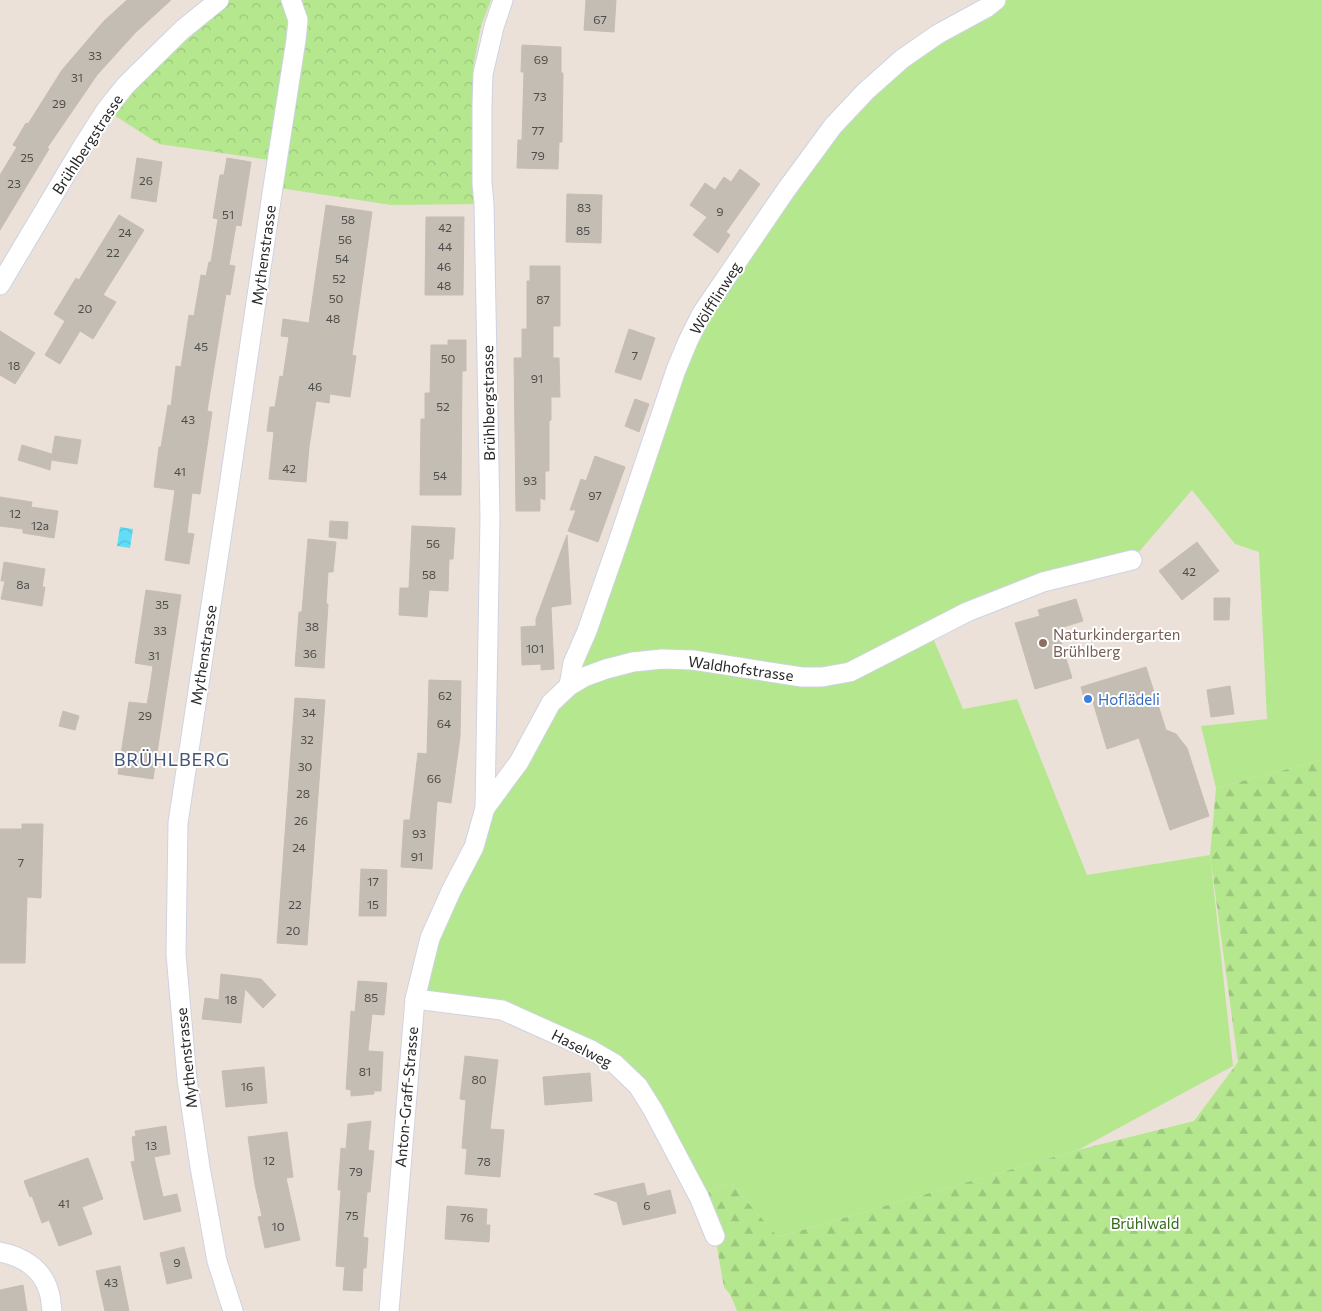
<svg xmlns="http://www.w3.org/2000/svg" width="1322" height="1311" font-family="Commissioner,sans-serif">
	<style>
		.grass { fill: #b5e78f }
		.forest { fill: url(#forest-firs) }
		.park { fill: url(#park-crowns) }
		.water { fill: url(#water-waves) }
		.building { fill: #c3bdb4; stroke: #c7bdb2 }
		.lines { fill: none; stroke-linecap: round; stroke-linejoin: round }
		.street-casing { stroke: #cdd3e2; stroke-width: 21 }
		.street { stroke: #fff; stroke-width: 19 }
		.education-dot { fill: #8d6e63; stroke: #fff; stroke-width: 2 }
		.shop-dot { fill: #3f7fe0; stroke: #fff; stroke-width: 2 }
		.labels { text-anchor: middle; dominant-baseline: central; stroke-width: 4; stroke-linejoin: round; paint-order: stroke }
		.number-label { font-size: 12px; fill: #4f4d4b }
		.street-label { font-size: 15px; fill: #282828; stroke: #fff }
		.education-label { font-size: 15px; fill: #785e54; stroke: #fff; text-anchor: start }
		.shop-label { font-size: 15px; fill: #366cbe; stroke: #fff; text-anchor: start }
		.park-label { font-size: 15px; fill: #2d6914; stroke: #fff }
		.quarter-label { font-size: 18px; letter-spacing: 1px; fill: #45547b; stroke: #fff }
	</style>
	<defs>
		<pattern id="forest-firs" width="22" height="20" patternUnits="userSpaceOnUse" patternTransform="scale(1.25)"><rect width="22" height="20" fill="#b5e78f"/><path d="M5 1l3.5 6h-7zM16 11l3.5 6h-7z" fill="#9cc67b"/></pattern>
		<pattern id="park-crowns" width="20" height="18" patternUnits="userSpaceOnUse" patternTransform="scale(1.25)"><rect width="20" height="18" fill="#b5e78f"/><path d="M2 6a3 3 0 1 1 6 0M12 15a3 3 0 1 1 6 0" fill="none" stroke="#9cc67b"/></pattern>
		<pattern id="water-waves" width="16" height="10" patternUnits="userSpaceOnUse" patternTransform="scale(1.25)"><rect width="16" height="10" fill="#61ddf7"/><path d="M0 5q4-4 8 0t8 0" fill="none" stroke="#54bed4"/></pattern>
	</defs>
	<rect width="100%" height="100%" fill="#ece1d8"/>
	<path class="grass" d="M996,0h326v760l-106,28 -15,-62 66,-7 -8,-167 -24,-8 -43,-54 -60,70 -202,71 33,78 54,-10 70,176 123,-20 23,211 -155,84 -300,87 -48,-55 -31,15 -61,-111 -136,-76 -87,-11 70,-191 84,-122 119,-345 178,-250z"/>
	<path class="forest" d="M1322,760v551h-585l-6,-15 -7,-9 -9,-51 -16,-39 31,-15 48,55 300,-87 116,-29 44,-59 -28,-207 6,-67z"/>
	<path class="park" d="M219,0h272l-10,26 -8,42v67l11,69 -93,1 -118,-18 4,-26 -118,-17 -53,-34z"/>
	<path class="water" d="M120,527l13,2 -3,19 -13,-2z"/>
	<g class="building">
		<path d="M127,0h44l-36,33 -38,42 -50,73 2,1 -49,81v-55l17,-28 -4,-2 13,-22 2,1 34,-54 42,-49z"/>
		<path d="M586,0h30l-2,32 -30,-2z"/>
		<path d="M522,45l39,2v26h2l-1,69h-3l-1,27 -41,-1 1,-28h4l2,-68h-3z"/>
		<path d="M137,158l25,4 -6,40 -25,-4z"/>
		<path d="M227,158l24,4 -10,64 -5,-1 -7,40 6,1 -5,29 -4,-1 -19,117 5,1 -12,82 -8,-1 -5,40 7,1 -5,30 -24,-4 10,-70 -21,-3 5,-40h2l7,-42 3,1 5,-40 5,1 8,-52 5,1 7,-41 5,1 3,-14h2l7,-43 -5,-1 3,-18 4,-25h4z"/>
		<path d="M740,169l20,15 -34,48 4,3 -12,18 -25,-18 14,-18 -17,-12 15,-22 10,7 9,-13 7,5z"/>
		<path d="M567,194l35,1 -1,48 -35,-1z"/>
		<path d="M326,205l46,7 -20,143 4,1 -6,41 -20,-3 -1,9 -13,-2 -7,46 -3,35 -37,-3 5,-47 -7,-1 3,-24h5l5,-31 3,1 6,-40 -8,-1 2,-17 26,4z"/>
		<path d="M119,215l25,15 -41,65 13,7 -23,37 -13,-8 -20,33 -15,-9 20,-34 -11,-7 22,-36 3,2z"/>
		<path d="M426,217h38l-1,78h-38z"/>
		<path d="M530,266h30v60h-7v32h6l1,39h-9v23l-2,1v50h-4v29l-5,-2v13h-24l-2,-153h8v-29h5v-48h3z"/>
		<path d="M629,329l26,9 -14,42 -26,-8z"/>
		<path d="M0,331l35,22 -20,31 -15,-9z"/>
		<path d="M448,340h18v31h-4l-1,124h-41l1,-76h4v-26h5l1,-48h17z"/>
		<path d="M635,399l14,5 -10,28 -14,-6z"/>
		<path d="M55,436l26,4 -4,24 -26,-4z"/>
		<path d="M22,445l30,9 -2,16 -32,-10z"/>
		<path d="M595,456l30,11 -27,75 -30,-11 8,-21h-6l11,-31 5,2z"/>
		<path d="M0,497l32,5 -1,5 27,4 -4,27 -31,-5v-4l-23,-3z"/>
		<path d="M330,521l18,1 -1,17 -18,-2z"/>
		<path d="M412,526l43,2 -2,31h-4l-1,32 -19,-1 -2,27 -28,-2 1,-27h9z"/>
		<path d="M567,535l4,69 -20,3 3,62 -13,1v-6l-19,1 -1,-38 15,-1v-7z"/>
		<path d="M308,539l28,3 -3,30h-5l-2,32h2l-4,64 -29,-2 4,-54h3z"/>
		<path d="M1197,542l22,29 -37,29 -23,-29z"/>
		<path d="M4,562l41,7 -3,18h3l-3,19 -41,-7 4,-18h-4z"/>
		<path d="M146,590l35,5 -28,184 -35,-5 11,-72 18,2 3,-17 3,-21 -18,-3z"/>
		<path d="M1214,598h16l-1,22h-15z"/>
		<path d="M1076,599l7,22 -26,8 15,49 -37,11 -20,-66 25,-7 -2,-6z"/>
		<path d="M1146,667l20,63 10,4 11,14 22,68 -39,14 -31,-92 -32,11 -14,-47 -7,2 -5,-17z"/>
		<path d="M429,680l32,1 -1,56 -9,66 -14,-2 -5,68 -31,-2 3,-47h6l8,-67 9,1z"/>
		<path d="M1230,686l4,28 -23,3 -4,-27z"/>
		<path d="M295,698l30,2 -18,245 -30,-2z"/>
		<path d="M63,711l16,5 -4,14 -16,-4z"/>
		<path d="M22,824h21l-2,74 -14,-1 -2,66h-25v-134h22z"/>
		<path d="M361,869l26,1 -1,46h-27z"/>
		<path d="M221,974l40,5 15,16 -13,13 -18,-19 -4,34 -39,-4 3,-21 14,2z"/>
		<path d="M358,981l29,2 -3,32 -12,-1 -4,37 15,1 -2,39h-7v3l-23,2v-6l-5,-1 4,-62 1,-16 4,1z"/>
		<path d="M465,1056l33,4 -8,69 14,1 -4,47 -35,-3 2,-25 -5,-1 4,-48 -6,-1z"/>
		<path d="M264,1067l3,36 -41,4 -4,-36z"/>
		<path d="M590,1073l2,28 -47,4 -2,-28z"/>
		<path d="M371,1121l-3,29 6,1 -4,41h-3l-4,45 5,1 -2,30h-3l-1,23 -19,-1 2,-23 -9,-1 5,-76h-3l3,-42 5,1 2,-25z"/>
		<path d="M166,1126l4,28 -16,3 9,40 14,-3 4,17 -37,9 -13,-58 4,-1 -3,-24 4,-1 -1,-5z"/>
		<path d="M287,1132l6,45 -7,1 14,62 -35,8 -7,-31 4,-1 -7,-31 -7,-48z"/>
		<path d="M88,1158l15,41 -21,8 10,27 -33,12 -10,-26 -7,3 -10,-27 -2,1 -6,-16z"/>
		<path d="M644,1183l3,13 23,-6 6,23 -53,12 -6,-23 -23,-8z"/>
		<path d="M447,1206l40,3 -1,16h4l-1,17 -44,-3z"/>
		<path d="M184,1247l8,31 -25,6 -7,-31z"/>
		<path d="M120,1266l9,45h-24l-9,-40z"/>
		<path d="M23,1285l4,26h-27v-21z"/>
	</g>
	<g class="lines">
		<defs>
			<g id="street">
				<path d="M0,285l81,-136 25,-39 20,-25 56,-55 37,-30"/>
				<path d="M569,686l4,-23 14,-32 30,-86 59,-175 12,-29 14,-28 84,-123 47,-64 33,-35 36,-32 36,-25 48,-26 10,-8"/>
				<path d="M485,808l5,-290 -6,-314 -2,-21v-78l1,-31 11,-47 9,-27"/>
				<path d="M415,999l87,11 89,40 24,14 23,22 15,24 46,87 16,39"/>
				<path d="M0,1252c22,4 43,17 49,40 2,6 2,13 3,19"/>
				<path d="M233,1311l-16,-50 -17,-94 -13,-88 -11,-125 2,-131 50,-330 45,-306 23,-147 2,-20 -7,-20"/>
				<path d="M389,1311l26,-312 15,-61 22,-49 22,-42 11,-39 34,-46 32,-59 18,-17 15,-9 22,-8 27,-7 29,-3 31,1 109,17h20l28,-5 117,-60 76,-30 89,-22"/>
			</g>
		</defs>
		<use href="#street" class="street-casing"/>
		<use href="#street" class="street"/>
	</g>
	<circle class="education-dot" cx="1043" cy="643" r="5"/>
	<circle class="shop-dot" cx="1088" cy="699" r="5"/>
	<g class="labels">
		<g class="number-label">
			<text x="600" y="19">67</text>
			<text x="95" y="55">33</text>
			<text x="541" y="59">69</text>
			<text x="77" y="77">31</text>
			<text x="540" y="96">73</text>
			<text x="59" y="103">29</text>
			<text x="538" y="130">77</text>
			<text x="538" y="155">79</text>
			<text x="27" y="157">25</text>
			<text x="146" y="180">26</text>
			<text x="14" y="183">23</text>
			<text x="584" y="207">83</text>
			<text x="720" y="211">9</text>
			<text x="228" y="214">51</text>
			<text x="348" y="219">58</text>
			<text x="445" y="227">42</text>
			<text x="583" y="230">85</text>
			<text x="125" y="232">24</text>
			<text x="345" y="239">56</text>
			<text x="445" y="246">44</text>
			<text x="113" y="252">22</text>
			<text x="342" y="258">54</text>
			<text x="444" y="266">46</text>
			<text x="339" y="278">52</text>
			<text x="444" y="285">48</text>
			<text x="336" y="298">50</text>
			<text x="543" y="299">87</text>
			<text x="85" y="308">20</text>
			<text x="333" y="318">48</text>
			<text x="201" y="346">45</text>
			<text x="635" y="355">7</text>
			<text x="448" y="358">50</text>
			<text x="14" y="365">18</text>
			<text x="537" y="378">91</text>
			<text x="315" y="386">46</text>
			<text x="443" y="406">52</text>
			<text x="188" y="419">43</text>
			<text x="289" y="468">42</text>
			<text x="180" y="471">41</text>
			<text x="440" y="475">54</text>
			<text x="530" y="480">93</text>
			<text x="595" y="495">97</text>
			<text x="15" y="513">12</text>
			<text x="40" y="525">12a</text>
			<text x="433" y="543">56</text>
			<text x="1189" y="571">42</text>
			<text x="429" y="574">58</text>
			<text x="23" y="584">8a</text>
			<text x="162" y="604">35</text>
			<text x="312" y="626">38</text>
			<text x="160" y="630">33</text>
			<text x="535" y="648">101</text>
			<text x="310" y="653">36</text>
			<text x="154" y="655">31</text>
			<text x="445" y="695">62</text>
			<text x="309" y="712">34</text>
			<text x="145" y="715">29</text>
			<text x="444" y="723">64</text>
			<text x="307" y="739">32</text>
			<text x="305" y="766">30</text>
			<text x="434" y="778">66</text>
			<text x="303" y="793">28</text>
			<text x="301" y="820">26</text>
			<text x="419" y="833">93</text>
			<text x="299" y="847">24</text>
			<text x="417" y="856">91</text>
			<text x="21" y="862">7</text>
			<text x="373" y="881">17</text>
			<text x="295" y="904">22</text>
			<text x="373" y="904">15</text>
			<text x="293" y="930">20</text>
			<text x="371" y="997">85</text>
			<text x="231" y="999">18</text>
			<text x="365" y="1071">81</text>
			<text x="479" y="1079">80</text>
			<text x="247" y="1086">16</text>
			<text x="151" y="1145">13</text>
			<text x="269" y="1160">12</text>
			<text x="484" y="1161">78</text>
			<text x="356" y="1171">79</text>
			<text x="64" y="1203">41</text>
			<text x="647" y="1205">6</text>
			<text x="352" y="1215">75</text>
			<text x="467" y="1217">76</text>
			<text x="278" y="1226">10</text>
			<text x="177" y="1262">9</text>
			<text x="111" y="1282">43</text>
		</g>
		<g class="street-label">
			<text transform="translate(87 144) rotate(-57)">Brühlbergstrasse</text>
			<text transform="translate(263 255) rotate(-82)">Mythenstrasse</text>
			<text transform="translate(715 298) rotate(-58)">Wölfflinweg</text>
			<text transform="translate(488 403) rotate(-91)">Brühlbergstrasse</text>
			<text transform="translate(203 655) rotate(-81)">Mythenstrasse</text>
			<text transform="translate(741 668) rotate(8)">Waldhofstrasse</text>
			<text transform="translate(582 1048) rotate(27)">Haselweg</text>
			<text transform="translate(186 1058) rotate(-96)">Mythenstrasse</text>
			<text transform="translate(406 1097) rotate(-85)">Anton-Graff-Strasse</text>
		</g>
		<g class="education-label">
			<text x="1053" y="634">Naturkindergarten<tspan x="1053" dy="17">Brühlberg</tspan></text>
		</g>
		<g class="shop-label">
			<text x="1098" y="699">Hoflädeli</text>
		</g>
		<g class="park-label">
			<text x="1145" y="1223">Brühlwald</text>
		</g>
		<g class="quarter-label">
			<text x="172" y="759">BRÜHLBERG</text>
		</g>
	</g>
</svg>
